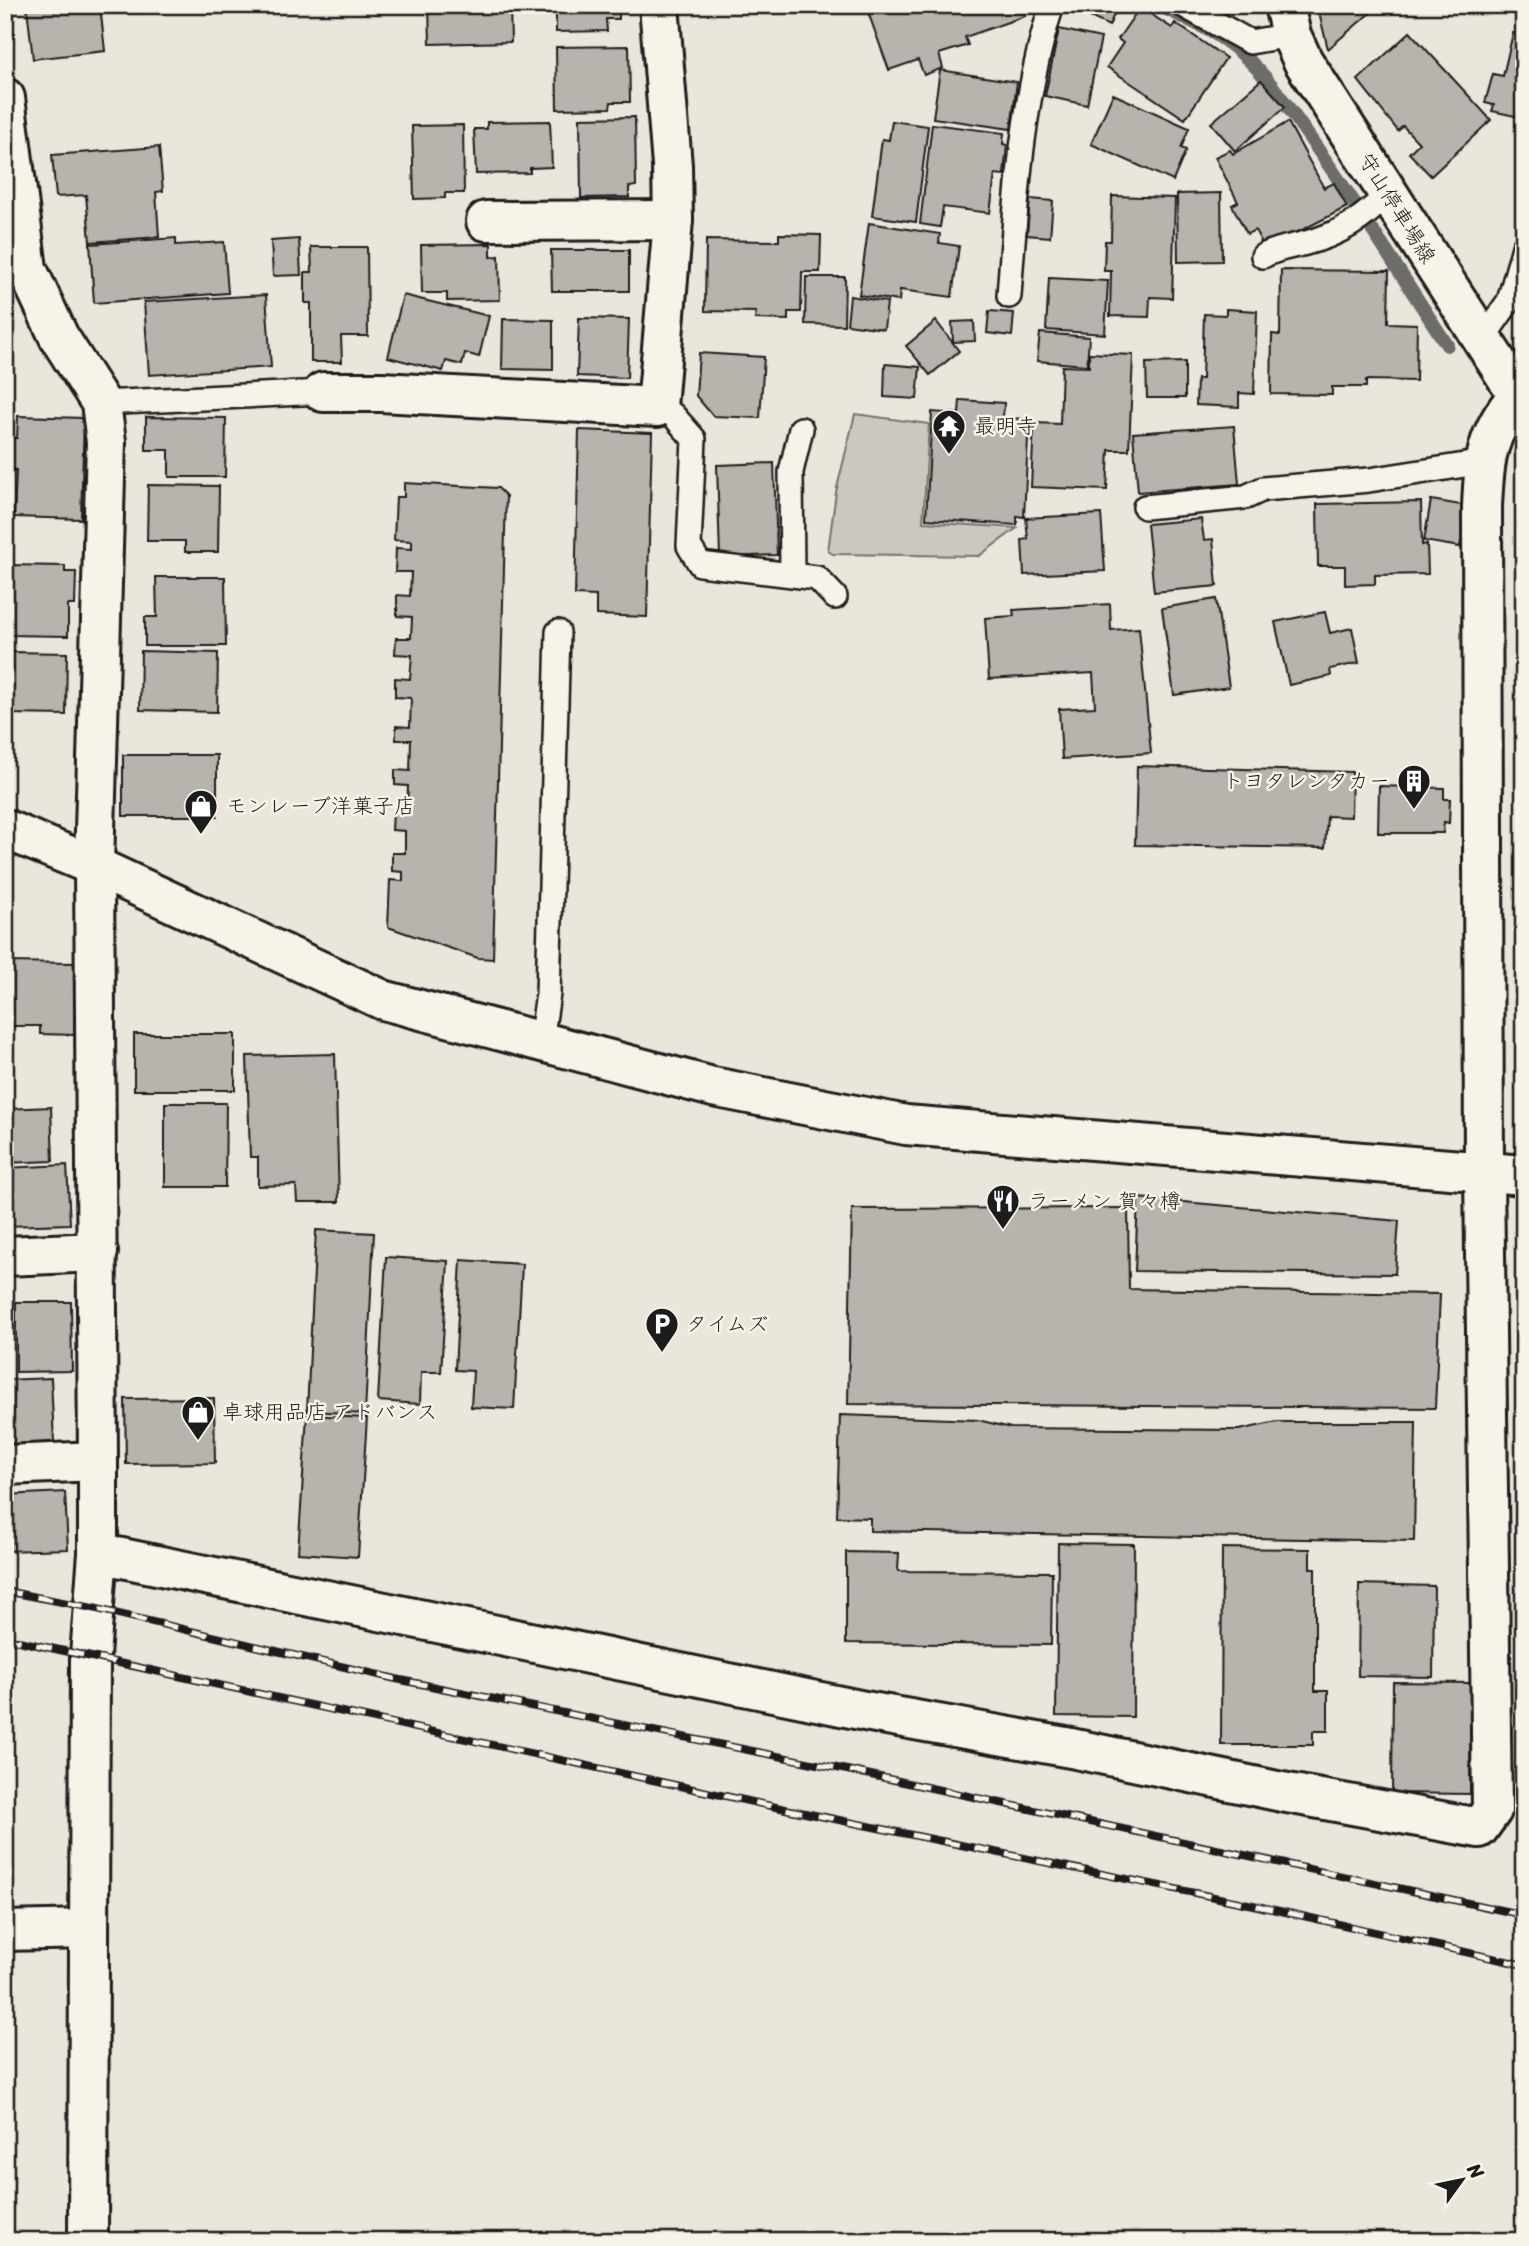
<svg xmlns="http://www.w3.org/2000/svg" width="1529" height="2246" font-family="Sriracha,'Klee One',sans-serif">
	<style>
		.green { fill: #ccc8c0; stroke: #74726e; stroke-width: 2 }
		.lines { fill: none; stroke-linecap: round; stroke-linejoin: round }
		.stream { stroke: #6d6c68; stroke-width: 14 }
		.building { fill: #b6b4ac; stroke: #1c1c1c; stroke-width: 2 }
		.lane-casing { stroke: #1c1c1c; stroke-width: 28 }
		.street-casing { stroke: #1c1c1c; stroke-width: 44 }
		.secondary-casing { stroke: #1c1c1c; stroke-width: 44 }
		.lane { stroke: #f7f3e8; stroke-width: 23 }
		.street { stroke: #f7f3e8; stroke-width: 38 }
		.secondary { stroke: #f7f3e8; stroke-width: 38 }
		.rail-casing { stroke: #1c1c1c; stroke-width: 8 }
		.rail { stroke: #f7f3e8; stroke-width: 5; stroke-dasharray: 16; stroke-linecap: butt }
		.labels { text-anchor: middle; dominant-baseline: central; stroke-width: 5; stroke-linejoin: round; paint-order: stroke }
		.street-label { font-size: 21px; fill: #1c1c1c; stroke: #f7f3e8 }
		.poi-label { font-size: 21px; fill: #1c1c1c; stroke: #f7f3e8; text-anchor: start }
	</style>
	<rect width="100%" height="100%" fill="#eae6dc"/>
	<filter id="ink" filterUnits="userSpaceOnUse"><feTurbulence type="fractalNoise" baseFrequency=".0143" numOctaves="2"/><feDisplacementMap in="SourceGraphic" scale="14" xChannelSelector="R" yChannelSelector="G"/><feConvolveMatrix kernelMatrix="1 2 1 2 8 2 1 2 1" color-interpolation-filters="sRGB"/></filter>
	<g filter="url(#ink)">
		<path class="green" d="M855,414l74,10 -6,98 94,6 -38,28 -146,-2 -5,-3 8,-59z"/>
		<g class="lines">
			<path class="stream" d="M1158,5c28,13 60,27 83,48 29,25 51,60 73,91 47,66 89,134 133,201"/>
		</g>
		<g class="building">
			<path d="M57,5h43l5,46 -72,8 -6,-51z"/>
			<path d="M429,5h81l1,37 -81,2z"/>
			<path d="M556,5h63v14h-13l1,12 -51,1z"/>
			<path d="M887,5h146l-10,4 2,7 -60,21 3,8 -29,9 4,14 -19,7 -6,-15 -29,10 -21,-58z"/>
			<path d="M1072,5h46l-9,21 -38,-18z"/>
			<path d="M1317,5h53v8l-42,36z"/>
			<path d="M1140,7l32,21 3,-5 51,35 -41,61 -78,-52 16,-24 -5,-4z"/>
			<path d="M1059,29l42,9 -14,67 -42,-9z"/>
			<path d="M1410,32l81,88 -60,56 -22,-23 10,-10 -16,-17 -5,5 -40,-51z"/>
			<path d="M1513,33l11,3v82l-32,-7 2,-6 -9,-2 8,-29 10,2z"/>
			<path d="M629,46l1,56h-19l-1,6 -53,1 -1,-62z"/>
			<path d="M940,70l77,12 -6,47 -78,-11z"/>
			<path d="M1261,80l24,27 -50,44 -24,-28z"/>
			<path d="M1113,94l76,34 -8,20 5,2 -13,31 -82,-37z"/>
			<path d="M635,117l1,69 -7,1v10l-48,1 -1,-80z"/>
			<path d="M550,121l2,46 -22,1v5l-54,1 -2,-45h13v-7z"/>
			<path d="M892,121l36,5 -12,96 -44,-6 10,-77 7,1z"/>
			<path d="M1288,122l36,66 10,-5 13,24 -82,42 -10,-19 -8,4 -15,-29 6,-3 -23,-45 15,-7 3,4z"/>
			<path d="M932,124l72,9 -1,11 4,1 -3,30 -9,-1 -5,39 -47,-6 -3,20 -20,-3z"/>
			<path d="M463,125l1,68h-19v5l-31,1 -2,-73z"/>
			<path d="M159,147l4,44 -7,1 3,45 -69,5 -4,-47 -30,2 -4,-42z"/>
			<path d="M1221,193l1,68 -44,1 -1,-68z"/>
			<path d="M1112,196l63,2 -3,100 -22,-1 -1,20 -39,-1 1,-45h-7l1,-30h6z"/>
			<path d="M1030,199l23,2 -3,36 -23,-2z"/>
			<path d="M869,223l71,11 -1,9 20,3 -7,51 -52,-7 -1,11 -40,-6z"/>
			<path d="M779,234l42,1 -1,37h-18l-1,40h-13v8l-33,-1 1,-7 -51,-1 1,-71 73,1z"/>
			<path d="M176,238v7l48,-3 4,51 -134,10 -4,-59z"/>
			<path d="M299,239l2,36 -28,1 -2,-35z"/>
			<path d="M491,244v13l8,-1 1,44 -53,1v-8h-25l-1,-48z"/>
			<path d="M311,247h56l1,89h-27l1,26h-31v-59h-6v-31h7z"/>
			<path d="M551,250h78v41h-77z"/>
			<path d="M1281,270l108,1 -1,52 29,1 -1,57 -50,-1v7h-34v8l-61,-1 1,-60 8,1z"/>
			<path d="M806,277h39l-1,48 -39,-1z"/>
			<path d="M1049,278l59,3 -3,53 -59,-4z"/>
			<path d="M266,295l5,72 -122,8 -5,-73z"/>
			<path d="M403,295l86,21 -10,41 -14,-4 -3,12 -16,-4 -3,10 -55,-14z"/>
			<path d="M850,296l37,6 -3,27 -37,-5z"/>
			<path d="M1226,309l31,2 -3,83 -15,-1v14l-43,-2 1,-26h5l2,-65 22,1z"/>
			<path d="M989,311l25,2 -2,23 -25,-3z"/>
			<path d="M579,318l50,1 -2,59 -50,-2z"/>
			<path d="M503,319l50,1v50l-51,-1z"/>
			<path d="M936,321l23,30 -29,24 -24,-29z"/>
			<path d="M974,321l1,20 -22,1 -1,-20z"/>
			<path d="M1040,333l49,4 -2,28 -50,-4z"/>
			<path d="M699,353l65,4 -4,61 -47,-2 -17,-20z"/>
			<path d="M1089,353l44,2 -4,95h-20l-2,40 -76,-3 3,-64 26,1 2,-58 27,1z"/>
			<path d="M1185,362v36h-38l-1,-35z"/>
			<path d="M885,364l35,3 -3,32 -33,-2z"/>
			<path d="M960,400l44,3 -1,15 26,1 -5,98 -7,-1v9l-91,-6 6,-107 27,2z"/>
			<path d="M18,416l66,2 -3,101 -67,-2 2,-47h-11v-32h12z"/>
			<path d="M146,417l80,1 -1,59h-56v-27h-23z"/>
			<path d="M1234,426l5,58 -101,8 -5,-59z"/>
			<path d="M579,430l73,3 -5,184 -51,-2v-19l-21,-1z"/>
			<path d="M774,463l3,92 -57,2 -3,-92z"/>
			<path d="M404,483l94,5 8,8 -13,463 -15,-1 -90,-31 2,-47 13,1v-9l-11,-1v-18h13v-22l-13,-1 1,-18h14l1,-26 -13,-1v-15l15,1 1,-31h-15v-14l14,1 1,-29 -16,-1v-19l15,1 2,-24 -17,-1 1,-16h15l1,-21 -15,-1v-21l13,1 1,-24h-16l1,-24 16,1v-8l-18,-1 2,-43h8z"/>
			<path d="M148,485l71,1 -1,66h-33v-11h-38z"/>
			<path d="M1431,500l36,6 -7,41 -36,-6z"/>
			<path d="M1421,502l1,43 5,-1 1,30 -53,1v9l-30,1v-19h-27l-1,-62z"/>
			<path d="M1101,514l4,57 -81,4 -2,-35 6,-1 -2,-21z"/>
			<path d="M1201,519l3,21 9,-1 4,47 -63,6 -7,-68z"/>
			<path d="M5,565l60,1v6h11l-1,33h-7v31l-61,-1z"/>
			<path d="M156,577h69l1,69h-81v-29h12z"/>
			<path d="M1216,599l13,88 -55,8 -12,-87z"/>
			<path d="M1110,604l1,26 28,-2 12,125 -89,6 -3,-50 36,-2 -2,-34 -104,6 -4,-61 29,-2 -1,-6z"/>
			<path d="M1325,612l5,21 22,-5 7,35 -29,6 1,7 -42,9 -14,-63z"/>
			<path d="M141,651l77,2 -1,59 -77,-2z"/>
			<path d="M11,652l56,1 -1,62 -58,-1 -3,-40 6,1z"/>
			<rect x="123" y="755" width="94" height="61"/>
			<path d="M1137,766l215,6 -1,45 -24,-1 -2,32 -190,-3z"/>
			<path d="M1379,786l65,2v11h6l-1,24 -5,-1 -1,11h-65z"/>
			<path d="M5,962l70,1 -1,72 -34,-1v-8h-35z"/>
			<rect x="134" y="1034" width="101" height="56"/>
			<path d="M335,1054l4,148h-42l-1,-17 -38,1v-29h-8l-3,-101z"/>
			<path d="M165,1103h61l-1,84h-60z"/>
			<path d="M51,1107l2,54 -48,2v-54z"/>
			<path d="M67,1165l3,59 -65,2v-58z"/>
			<path d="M1138,1198l261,23 -4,53 -260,-3z"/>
			<path d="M1128,1208l1,81 311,5 -5,114 -587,-4 4,-195z"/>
			<path d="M316,1230l58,3 -9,181 -58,-3z"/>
			<path d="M386,1257l62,4 -7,111h-20l-1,32 -42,-3z"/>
			<path d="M461,1260l61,4 -8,145 -43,-2 2,-36 -18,-1z"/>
			<path d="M16,1302h55l1,69 -56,1z"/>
			<path d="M51,1378l3,64 -49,3v-65z"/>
			<path d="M214,1398l1,65 -89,1 -1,-65z"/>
			<path d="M307,1415l60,3 -9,139 -60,-4z"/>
			<path d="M840,1415l138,5 33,8 228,2 38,-8h139l-2,119 -544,-10v-13l-33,-1z"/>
			<path d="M65,1492l3,57 -63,2v-56z"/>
			<path d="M1058,1543l76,1 -1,173 -77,-1z"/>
			<path d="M1222,1548l88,1v19h5v123h13v40h-15v14h-92z"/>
			<path d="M846,1552l53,1 -1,18 154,1 -1,73 -205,-2z"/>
			<path d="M1359,1584l75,2 -1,91 -75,-1z"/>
			<path d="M1393,1682l78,1 -1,111 -78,-1z"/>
		</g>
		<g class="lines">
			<defs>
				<g id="lane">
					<path d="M1183,5l67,37 41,-7"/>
					<path d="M1263,256c15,-8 28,-9 43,-13 34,-9 58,-24 81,-49"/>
					<path d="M1009,296c7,-97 13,-198 43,-291"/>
					<path d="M1481,341l28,-40 15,-54"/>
					<path d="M101,403l222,-11"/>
					<path d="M657,407l16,8 21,24 -5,107 11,18 117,14 18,19"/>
					<path d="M1145,507l101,-10 17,-8 106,-9 115,-18"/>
					<path d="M792,573l-1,-101 10,-43"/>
					<path d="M541,1041l7,-47 10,-362"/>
				</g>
				<g id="street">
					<path d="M5,98l22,171 32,68 42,66 5,39 -12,424 4,595v92l-8,103 -2,585"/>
					<path d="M486,221l187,-1"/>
					<path d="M323,392h58l276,15 16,-187 -1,-54 -13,-161"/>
					<path d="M5,1256l93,-4"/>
					<path d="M5,1465l93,-4"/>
					<path d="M98,1553l767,158 206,37 211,44 197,36 13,-18 -8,-637 -2,-666c2,-47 4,-73 35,-110"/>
					<path d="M5,1931l83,-2"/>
				</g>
				<g id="secondary">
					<path d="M1284,5l7,30 12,26 221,343"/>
					<path d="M5,829l89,37 289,134 330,87 193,38 618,50"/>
				</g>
			</defs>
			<use href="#lane" class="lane-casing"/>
			<use href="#street" class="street-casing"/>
			<use href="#secondary" class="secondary-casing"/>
			<use href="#lane" class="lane"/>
			<use href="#street" class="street"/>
			<use href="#secondary" class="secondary"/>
			<defs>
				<g id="rail">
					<path d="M5,1591l88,17 303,71 456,92 672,144"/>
					<path d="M5,1638l766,168 482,99 271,60"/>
				</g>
			</defs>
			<use href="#rail" class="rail-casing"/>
			<use href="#rail" class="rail"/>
		</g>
	</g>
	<defs>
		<symbol id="temple-pin" viewBox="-11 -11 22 30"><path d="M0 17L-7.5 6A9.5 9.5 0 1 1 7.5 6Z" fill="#1c1c1c" stroke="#f7f3e8"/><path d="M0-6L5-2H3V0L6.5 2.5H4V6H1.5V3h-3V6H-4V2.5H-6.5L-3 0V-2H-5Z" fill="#fff"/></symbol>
		<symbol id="building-pin" viewBox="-11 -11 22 30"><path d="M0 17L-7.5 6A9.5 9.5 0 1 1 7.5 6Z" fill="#1c1c1c" stroke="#f7f3e8"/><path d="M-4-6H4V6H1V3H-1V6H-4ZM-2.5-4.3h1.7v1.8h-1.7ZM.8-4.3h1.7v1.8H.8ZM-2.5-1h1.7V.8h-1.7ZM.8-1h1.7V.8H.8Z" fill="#fff"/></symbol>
		<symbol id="shop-pin" viewBox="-11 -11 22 30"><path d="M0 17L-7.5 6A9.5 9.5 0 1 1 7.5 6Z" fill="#1c1c1c" stroke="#f7f3e8"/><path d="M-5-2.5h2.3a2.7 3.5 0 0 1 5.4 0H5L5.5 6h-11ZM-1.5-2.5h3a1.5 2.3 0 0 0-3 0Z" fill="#fff"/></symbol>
		<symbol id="restaurant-pin" viewBox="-11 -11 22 30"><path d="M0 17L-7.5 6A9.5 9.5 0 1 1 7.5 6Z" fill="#1c1c1c" stroke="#f7f3e8"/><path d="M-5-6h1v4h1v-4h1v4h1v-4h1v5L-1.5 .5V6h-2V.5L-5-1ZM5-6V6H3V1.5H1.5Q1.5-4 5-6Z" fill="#fff"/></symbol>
		<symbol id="parking-pin" viewBox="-11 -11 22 30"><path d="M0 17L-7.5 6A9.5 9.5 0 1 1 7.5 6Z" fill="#1c1c1c" stroke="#f7f3e8"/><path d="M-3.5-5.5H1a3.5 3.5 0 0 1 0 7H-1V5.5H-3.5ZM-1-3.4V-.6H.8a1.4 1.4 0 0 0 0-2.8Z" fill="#fff"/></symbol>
	</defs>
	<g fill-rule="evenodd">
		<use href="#temple-pin" x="930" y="407" width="38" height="52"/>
		<use href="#building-pin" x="1395" y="762" width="38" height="52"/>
		<use href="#shop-pin" x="182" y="787" width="38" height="52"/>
		<use href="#restaurant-pin" x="984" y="1182" width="38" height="52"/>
		<use href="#parking-pin" x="643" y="1305" width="38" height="52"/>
		<use href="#shop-pin" x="179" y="1393" width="38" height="52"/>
	</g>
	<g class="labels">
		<g class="street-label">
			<text transform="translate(1397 208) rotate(58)">守山停車場線</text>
		</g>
		<g class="poi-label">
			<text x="974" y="426">最明寺</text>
			<text x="1390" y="781" text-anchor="end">トヨタレンタカー</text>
			<text x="226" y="806">モンレーブ洋菓子店</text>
			<text x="1028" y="1201">ラーメン 賀々樽</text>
			<text x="686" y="1324">タイムズ</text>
			<text x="222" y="1412">卓球用品店 アドバンス</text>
		</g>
	</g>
	<rect width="1529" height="2246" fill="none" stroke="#f7f3e8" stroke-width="28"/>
	<rect x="14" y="14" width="1501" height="2218" fill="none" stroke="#1c1c1c" stroke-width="2.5" filter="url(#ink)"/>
	<g transform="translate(1462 2180) rotate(57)" stroke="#f7f3e8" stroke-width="5" paint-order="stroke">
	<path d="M0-5L12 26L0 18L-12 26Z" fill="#1c1c1c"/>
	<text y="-10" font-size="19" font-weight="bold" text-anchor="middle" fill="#1c1c1c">N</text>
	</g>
</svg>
